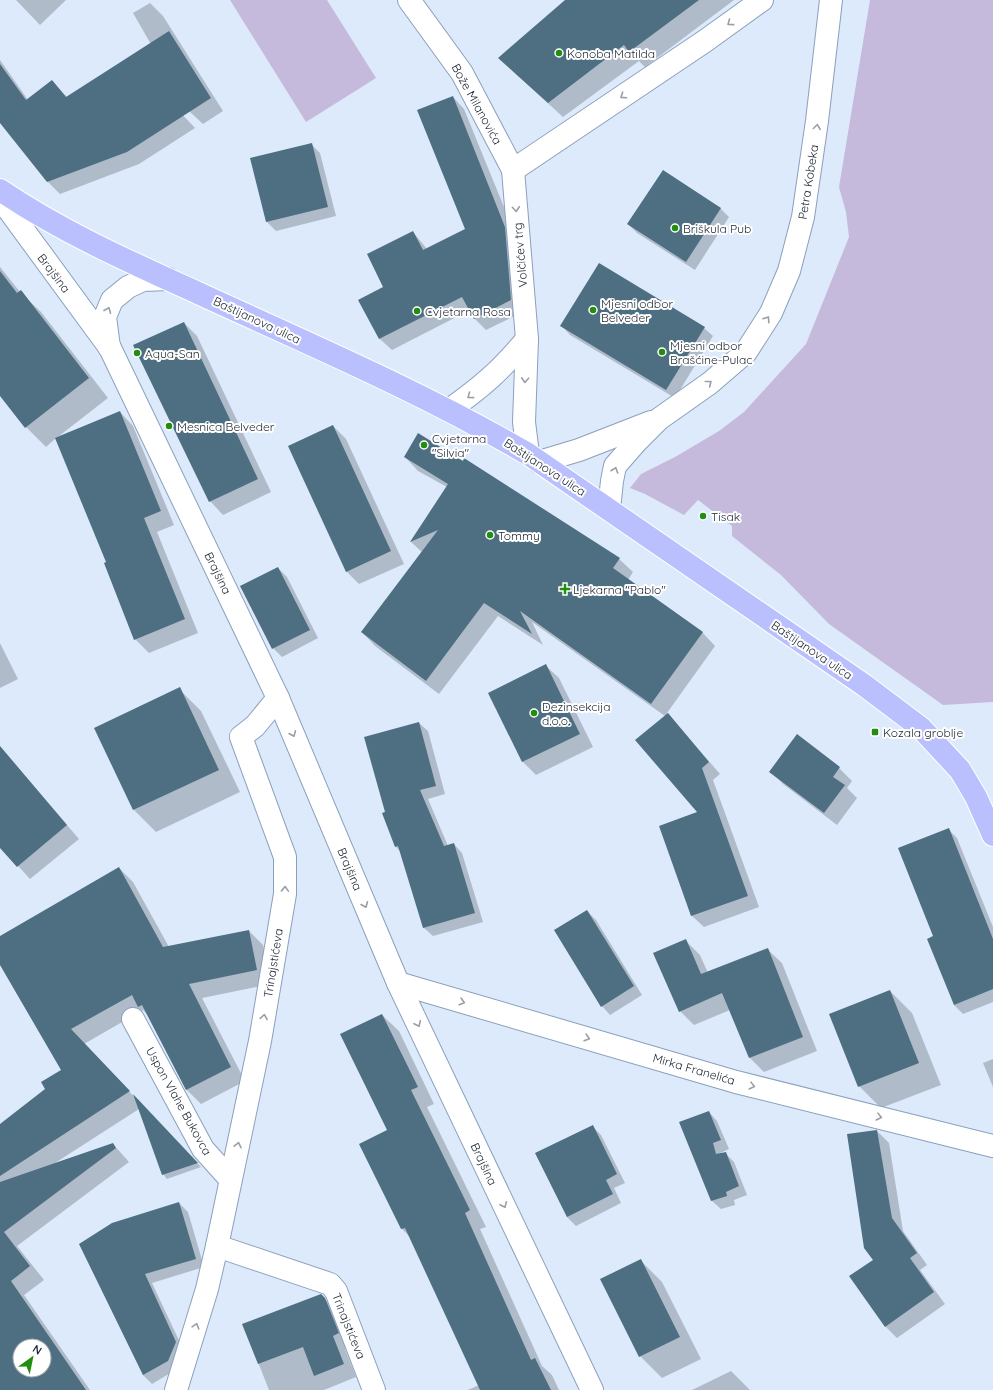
<svg xmlns="http://www.w3.org/2000/svg" width="993" height="1390" font-family="Quicksand,sans-serif">
	<style>
		.green { fill: #c6badc }
		.shadow { fill: #0003; fill-rule: evenodd }
		.building { fill: #4d6f81; fill-rule: evenodd }
		.lines { fill: none; stroke-linecap: round; stroke-linejoin: round }
		.minor-casing { stroke: #8ba0bc; stroke-width: 24 }
		.major-casing { stroke: #fff; stroke-width: 24 }
		.minor { stroke: #fff; stroke-width: 22 }
		.major { stroke: #bac0fe; stroke-width: 22 }
		.oneway { stroke: #9b9fa4 }
		.poi-dot { fill: #228e10; stroke: #fff; stroke-width: 1.5 }
		.labels { text-anchor: middle; dominant-baseline: central; stroke-width: 4; stroke-linejoin: round; paint-order: stroke }
		.poi-label { font-size: 12px; fill: #212a35; stroke: #fff; text-anchor: start }
		.street-label { font-size: 12px; fill: #212a35; stroke: #fff }
	</style>
	<rect width="100%" height="100%" fill="#dceafc"/>
	<g class="green">
		<path d="M230,0h97l49,78 -70,44z"/>
		<path d="M870,0h123v702l-50,3 -114,-81 -48,-49 -49,-39v-10l-34,-26 -14,15 -39,-21 -15,-6 11,-14 34,-17 44,-26 25,-19 62,-68 43,-107 -3,-25 -7,-25z"/>
	</g>
	<g class="shadow">
		<path d="M16,0h50l-26,25z"/>
		<path d="M566,0h168l-89,67 -6,-6 -76,56 -48,-44z"/>
		<path d="M150,3l13,13 60,95 -20,13 -13,-12 -57,-99z"/>
		<path d="M0,60l28,40 24,-19 15,16 73,-27 55,58 -56,36 -79,30 -12,-12 -48,-60z"/>
		<path d="M453,97l11,12 53,130 6,73 -37,18 -11,-11 -5,-9 -78,40 -12,-11 -20,-39 24,-13 29,-55 14,17 39,-20z"/>
		<path d="M311,144l9,9 16,63 -60,15 -9,-9 -16,-63z"/>
		<path d="M720,208l9,9 -34,53 -58,-37 -9,-9z"/>
		<path d="M0,267l20,25 21,20 67,86 -49,38 61,-24 13,14 41,99 -17,7 41,101 -49,20 -14,-14 -27,-76 -52,-125 -10,9 -20,-20 -26,-33z"/>
		<path d="M184,323l13,13 74,156 -48,23 -13,-14z"/>
		<path d="M562,326l142,2 9,8 -38,62 -105,-63z"/>
		<path d="M333,426l13,13 58,125 -45,20 -13,-13z"/>
		<path d="M405,457l214,102 14,13 -5,8 74,52 13,14 -48,67 53,61 -7,6 46,127 -55,20 -12,-11 -32,-89 39,-14 -34,-97 -133,-94 11,23 -45,-29 -59,78 -64,-48 -13,-14 60,-80 -11,-10 36,-55 -29,-16z"/>
		<path d="M278,568l9,9 31,61 -36,19 -9,-9z"/>
		<path d="M0,643l18,36 -18,9z"/>
		<path d="M546,666l13,12 34,69 -57,28 -13,-13 -34,-69z"/>
		<path d="M179,689l22,22 39,81 -84,40 -22,-22 -39,-82z"/>
		<path d="M419,723l9,8 17,63 -17,5 20,47 6,-2 8,9 21,69 -50,14 -9,-8 -23,-76 -5,-5 -13,-33 3,-1z"/>
		<path d="M797,736l42,32 13,13 -5,7 10,10 -20,27 -54,-41 -13,-13z"/>
		<path d="M0,747l79,92 -49,40 -30,-33z"/>
		<path d="M948,829l9,9 36,89v75l-30,12 -9,-9 -20,-68z"/>
		<path d="M119,868l14,14 36,65 80,-16 14,14 8,39 -69,14 43,83 -44,23 -15,-15 -38,-74 -5,-5 -59,34 117,123 -34,12 -4,-5 -24,-65 -84,54 58,-19 16,18 -112,84 27,34 -20,15 66,95h-90v-265l47,-36 15,-19 -62,-107v-26zM20,1346h24v24h-24z"/>
		<path d="M587,911l9,9 46,75 -32,20 -8,-9z"/>
		<path d="M686,941l14,14 8,18 59,-24 15,14 35,88 -53,21 -14,-14 -20,-48 -36,15 -14,-14z"/>
		<path d="M890,991l22,22 29,72 -60,23 -22,-22z"/>
		<path d="M382,1015l17,16 35,73 -7,3 59,120 -6,2 62,137 10,9 7,15h-91l11,-5 -68,-147 -9,-9 -42,-85 28,-13z"/>
		<path d="M993,1059v28l-10,-24z"/>
		<path d="M709,1112l8,9 12,28 -11,5 7,-1 9,9 13,33 -13,5 1,5 -14,4 -9,-8z"/>
		<path d="M592,1126l9,9 24,48 -11,5 7,15 -45,23 -9,-9 -31,-63z"/>
		<path d="M877,1131l12,12 14,88 24,34 -7,5 25,34 -48,34 -12,-12z"/>
		<path d="M179,1203l9,9 16,55 -52,16 32,68 -7,18 -25,15 -9,-9 -63,-131z"/>
		<path d="M640,1260l22,22 39,77 -39,19 -22,-22z"/>
		<path d="M322,1296l13,13 16,37 -6,3 11,28 -32,13h-55l-26,-66z"/>
		<path d="M731,1371l19,19h-58z"/>
	</g>
	<g class="building">
		<path d="M565,0h134l-70,52 -5,-7 -76,58 -50,-45z"/>
		<path d="M169,31l42,67 -84,54 -80,30 -47,-59v-59l26,36 26,-20 14,17z"/>
		<path d="M453,96l52,131 6,73 -37,19 -12,-22 -83,42 -21,-39 25,-13 -16,-33 46,-23 10,19 42,-21 -48,-119z"/>
		<path d="M312,143l16,64 -62,15 -16,-64z"/>
		<path d="M663,170l58,38 -35,54 -59,-38z"/>
		<path d="M599,263l106,64 -39,63 -106,-64z"/>
		<path d="M0,271l17,22 4,-3 68,88 -64,50 -25,-32z"/>
		<path d="M184,322l74,157 -49,23 -76,-157z"/>
		<path d="M120,411l41,100 -17,7 41,101 -51,21 -30,-77 2,-1 -51,-124z"/>
		<path d="M333,425l58,126 -45,21 -58,-126z"/>
		<path d="M418,433l45,28 1,-3 156,100 -7,10 90,64 -52,72 -131,-93 12,23 -48,-31 -58,78 -65,-49 77,-102 -28,12 38,-58 -44,-27z"/>
		<path d="M278,567l32,63 -38,19 -32,-63z"/>
		<path d="M546,664l34,70 -58,28 -34,-69z"/>
		<path d="M180,687l39,83 -86,40 -39,-82z"/>
		<path d="M668,713l41,49 -7,6 46,128 -57,20 -32,-90 38,-14 -62,-72z"/>
		<path d="M419,722l17,64 -16,4 24,56 10,-3 21,70 -52,15 -25,-82 -3,1 -13,-34 3,-1 -21,-75z"/>
		<path d="M797,734l43,33 -7,10 12,8 -21,28 -55,-41z"/>
		<path d="M0,746l67,79 -50,42 -17,-19z"/>
		<path d="M949,828l44,111v50l-39,16 -27,-66 6,-3 -35,-88z"/>
		<path d="M119,867l44,80 86,-17 8,40 -68,14 42,83 -45,23 -44,-85 -4,2 -6,-12 -61,34 59,62 -130,85v-52l45,-35 -4,-7 20,-12 -61,-105v-29z"/>
		<path d="M587,910l47,76 -33,21 -47,-77z"/>
		<path d="M686,939l15,35 67,-26 35,89 -54,21 -27,-65 -43,19 -26,-59z"/>
		<path d="M890,990l29,73 -61,24 -29,-73z"/>
		<path d="M382,1014l36,73 -7,3 59,120 -5,3 66,147 4,-2 16,32h-71l-75,-162 -4,1 -42,-85 28,-14 -47,-96z"/>
		<path d="M133,1094l65,69 -36,12z"/>
		<path d="M709,1111l12,29 -8,3 3,11 10,-2 13,34 -13,6 1,4 -16,5 -32,-79z"/>
		<path d="M593,1125l24,49 -11,6 7,14 -46,23 -32,-64z"/>
		<path d="M877,1130l15,88 25,35 -7,5 24,34 -49,35 -36,-51 24,-16 -9,-12 -17,-114z"/>
		<path d="M113,1143l3,5 -112,84 26,34 -19,15 75,109h-86v-208zM20,1346h24v24h-24z"/>
		<path d="M179,1202l17,57 -51,15 31,68 -8,19 -25,14 -64,-131 33,-21z"/>
		<path d="M641,1259l39,78 -41,20 -39,-78z"/>
		<path d="M321,1294l4,4 14,35 -6,3 11,28 -30,12 -11,-29 -45,17 -16,-40z"/>
	</g>
	<g class="lines">
		<defs>
			<g id="minor">
				<path d="M409,0l53,73 51,97 14,169 -3,83 4,32"/>
				<path d="M513,170l192,-129 57,-41"/>
				<path d="M0,198l110,150 168,350 120,285 194,407"/>
				<path d="M109,347l-4,-30 7,-17 16,-13 15,-7 25,-1"/>
				<path d="M449,410c33,-23 52,-40 78,-71"/>
				<path d="M539,462l40,-12 72,-28"/>
				<path d="M609,509l3,-28 3,-15 21,-24 23,-23 51,-36 36,-31 25,-39 18,-42 14,-54 14,-96 14,-121"/>
				<path d="M398,983l338,99 257,64"/>
				<path d="M133,1019l70,130 27,30"/>
				<path d="M217,1246l113,38 6,7 38,99"/>
				<path d="M176,1390l31,-101 10,-43 43,-205 25,-147v-37l-44,-120 14,-11 23,-28"/>
			</g>
			<path id="major" d="M0,190c62,42 130,72 198,103 111,51 224,99 330,161l336,231 57,43 39,42 16,27 17,38"/>
		</defs>
		<use href="#minor" class="minor-casing"/>
		<use href="#major" class="major-casing"/>
		<use href="#minor" class="minor"/>
		<use href="#major" class="major"/>
	</g>
	<defs><path id="oneway-chevron" d="M-2-3.5L2.5 0L-2 3.5" fill="none" stroke-width="1.6" stroke-linecap="round" stroke-linejoin="round"/></defs>
	<g class="oneway">
		<use href="#oneway-chevron" transform="translate(730 23) rotate(144)"/>
		<use href="#oneway-chevron" transform="translate(623 96) rotate(146)"/>
		<use href="#oneway-chevron" transform="translate(817 127) rotate(-82)"/>
		<use href="#oneway-chevron" transform="translate(516 209) rotate(85)"/>
		<use href="#oneway-chevron" transform="translate(108 310) rotate(-68)"/>
		<use href="#oneway-chevron" transform="translate(767 319) rotate(-57)"/>
		<use href="#oneway-chevron" transform="translate(525 380) rotate(93)"/>
		<use href="#oneway-chevron" transform="translate(709 383) rotate(-38)"/>
		<use href="#oneway-chevron" transform="translate(470 396) rotate(144)"/>
		<use href="#oneway-chevron" transform="translate(615 470) rotate(-71)"/>
		<use href="#oneway-chevron" transform="translate(293 734) rotate(67)"/>
		<use href="#oneway-chevron" transform="translate(285 889) rotate(-88)"/>
		<use href="#oneway-chevron" transform="translate(365 905) rotate(67)"/>
		<use href="#oneway-chevron" transform="translate(462 1002) rotate(16)"/>
		<use href="#oneway-chevron" transform="translate(264 1017) rotate(-81)"/>
		<use href="#oneway-chevron" transform="translate(418 1024) rotate(65)"/>
		<use href="#oneway-chevron" transform="translate(587 1038) rotate(16)"/>
		<use href="#oneway-chevron" transform="translate(752 1086) rotate(14)"/>
		<use href="#oneway-chevron" transform="translate(879 1117) rotate(14)"/>
		<use href="#oneway-chevron" transform="translate(238 1145) rotate(-78)"/>
		<use href="#oneway-chevron" transform="translate(504 1205) rotate(65)"/>
		<use href="#oneway-chevron" transform="translate(196 1326) rotate(-73)"/>
	</g>
	<g class="poi-dot">
		<circle cx="559" cy="53" r="4"/>
		<circle cx="675" cy="228" r="4"/>
		<circle cx="593" cy="310" r="4"/>
		<circle cx="417" cy="311" r="4"/>
		<circle cx="662" cy="352" r="4"/>
		<circle cx="137" cy="353" r="4"/>
		<circle cx="169" cy="426" r="4"/>
		<circle cx="424" cy="445" r="4"/>
		<circle cx="703" cy="516" r="4"/>
		<circle cx="490" cy="535" r="4"/>
		<path d="M563 583h4v4h4v4h-4v4h-4v-4h-4v-4h4z"/>
		<circle cx="534" cy="713" r="4"/>
		<rect x="871" y="728" width="8" height="8" rx="2"/>
	</g>
	<g class="labels">
		<g class="poi-label">
			<text x="567" y="53">Konoba Matilda</text>
			<text x="683" y="228">Briškula Pub</text>
			<text x="601" y="303">Mjesni odbor<tspan x="601" dy="14">Belveder</tspan></text>
			<text x="425" y="311">Cvjetarna Rosa</text>
			<text x="670" y="345">Mjesni odbor<tspan x="670" dy="14">Brašćine-Pulac</tspan></text>
			<text x="145" y="353">Aqua-San</text>
			<text x="177" y="426">Mesnica Belveder</text>
			<text x="432" y="438">Cvjetarna<tspan x="432" dy="14">"Silvia"</tspan></text>
			<text x="711" y="516">Tisak</text>
			<text x="498" y="535">Tommy</text>
			<text x="573" y="589">Ljekarna "Pablo"</text>
			<text x="542" y="706">Dezinsekcija<tspan x="542" dy="14">d.o.o.</tspan></text>
			<text x="883" y="732">Kozala groblje</text>
		</g>
		<g class="street-label">
			<text transform="translate(477 104) rotate(61)">Bože Milanovića</text>
			<text transform="translate(808 182) rotate(-81)">Petra Kobeka</text>
			<text transform="translate(520 255) rotate(-95)">Volčićev trg</text>
			<text transform="translate(54 273) rotate(53)">Brajšina</text>
			<text transform="translate(257 320) rotate(25)">Baštijanova ulica</text>
			<text transform="translate(545 467) rotate(33)">Baštijanova ulica</text>
			<text transform="translate(218 573) rotate(64)">Brajšina</text>
			<text transform="translate(812 650) rotate(34)">Baštijanova ulica</text>
			<text transform="translate(350 869) rotate(67)">Brajšina</text>
			<text transform="translate(273 963) rotate(-81)">Trinajstićeva</text>
			<text transform="translate(694 1069) rotate(16)">Mirka Franelića</text>
			<text transform="translate(179 1101) rotate(61)">Uspon Vlahe Bukovca</text>
			<text transform="translate(484 1164) rotate(65)">Brajšina</text>
			<text transform="translate(349 1326) rotate(68)">Trinajstićeva</text>
		</g>
	</g>
	<g transform="translate(32 1358) rotate(33)"><circle r="19" fill="#ffffff" stroke="#a6aaae"/>
	<path d="M0-3L7 15L0 10L-7 15Z" fill="#228e10"/>
	<text y="-6" font-size="11" font-weight="bold" text-anchor="middle" fill="#212a35">N</text>
	</g>
</svg>
